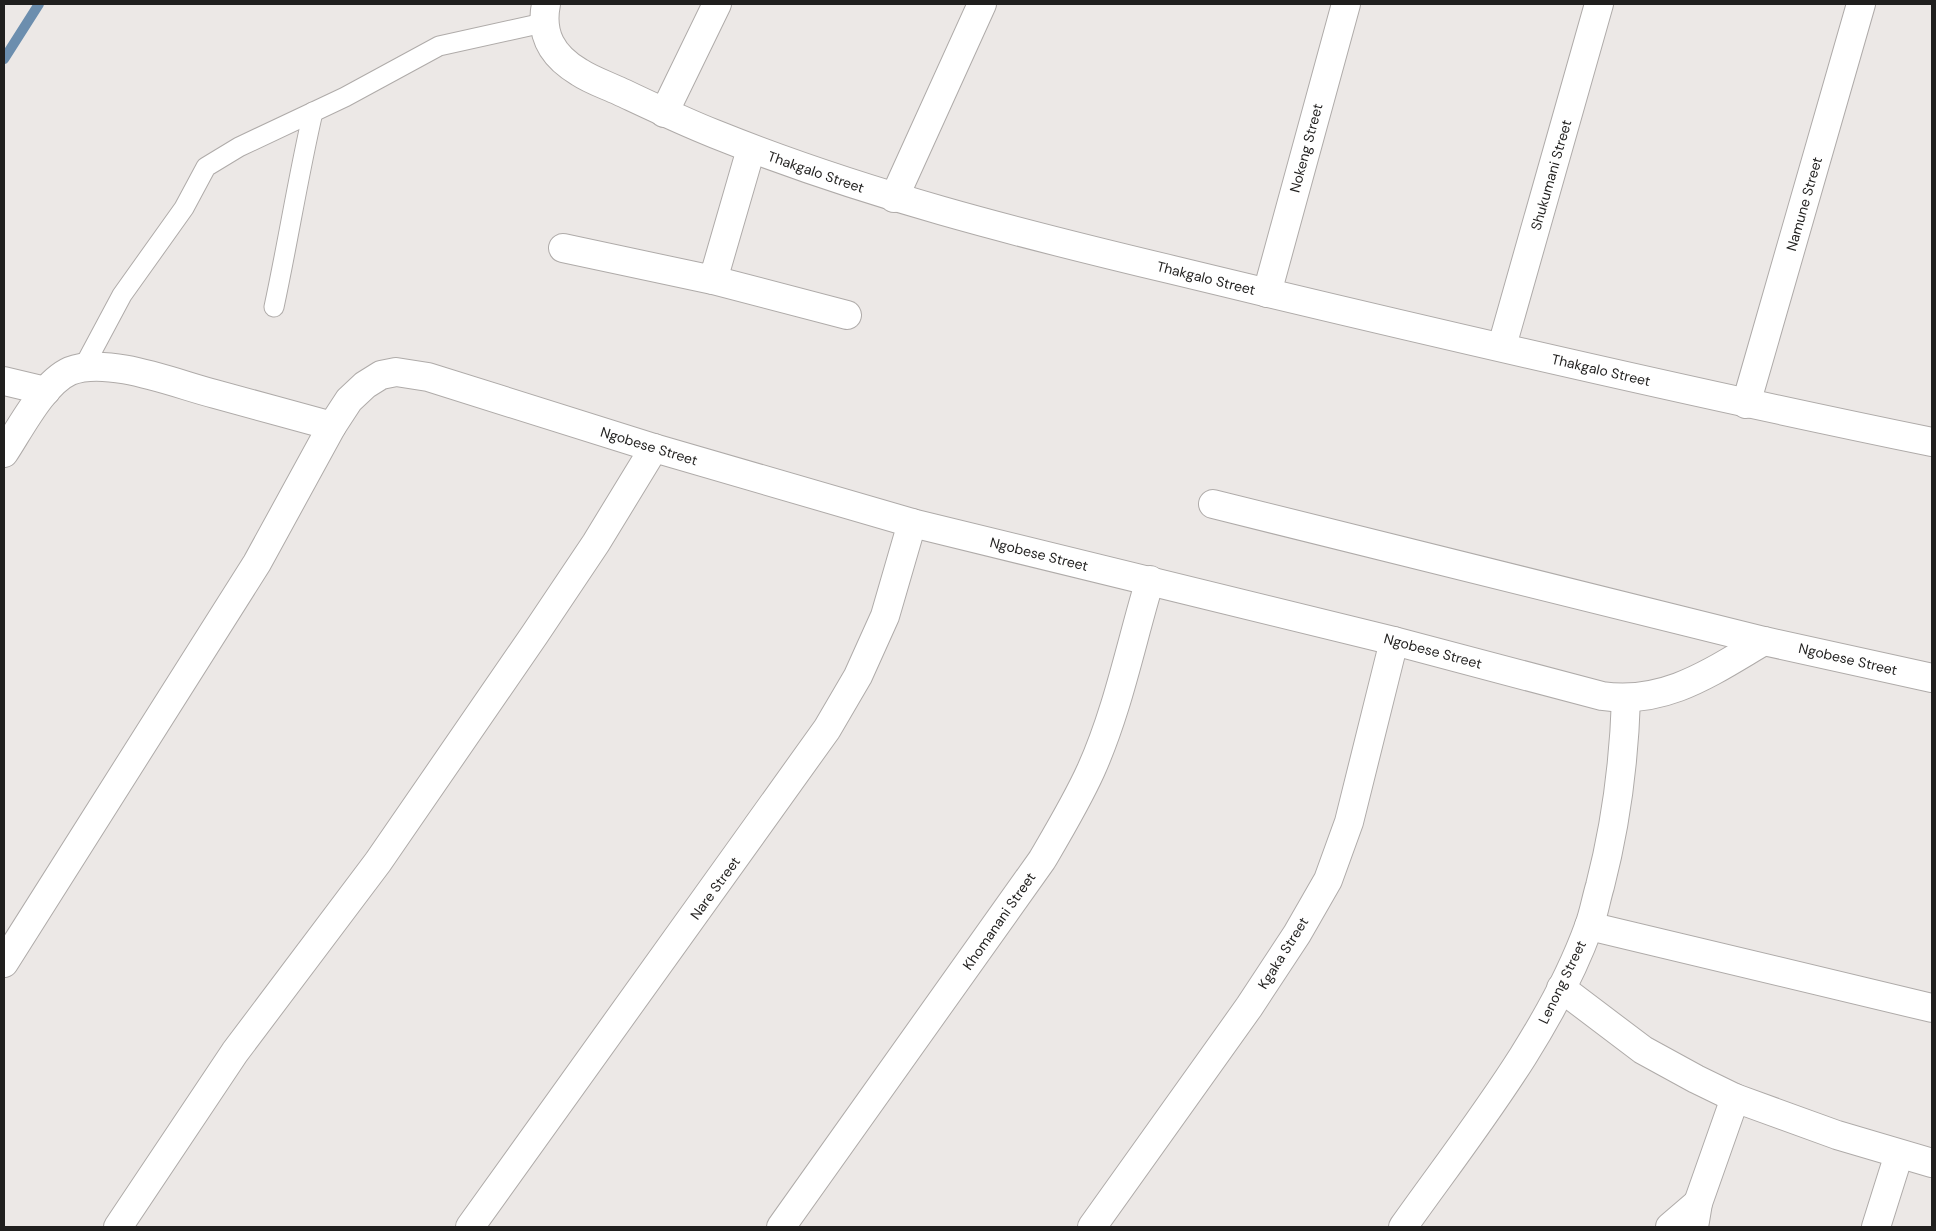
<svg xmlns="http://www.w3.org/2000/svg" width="1936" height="1231" font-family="'DM Sans',sans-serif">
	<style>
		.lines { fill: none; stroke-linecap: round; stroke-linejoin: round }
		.stream { stroke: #6c8eae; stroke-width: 10 }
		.service-casing { stroke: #afaba9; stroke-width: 21 }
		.minor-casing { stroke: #afaba9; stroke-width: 30 }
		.service { stroke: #fff; stroke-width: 19 }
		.minor { stroke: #fff; stroke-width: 28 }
		.labels { text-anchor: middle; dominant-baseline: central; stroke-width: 5; stroke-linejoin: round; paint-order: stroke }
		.street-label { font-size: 14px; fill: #201f1e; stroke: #fff }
	</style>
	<rect width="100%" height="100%" fill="#ece8e6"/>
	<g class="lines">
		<path class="stream" d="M4,59l35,-55"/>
		<defs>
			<g id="service">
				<path d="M274,307c14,-65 24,-130 39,-195"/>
				<path d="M83,368l39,-73 62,-87 22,-41 33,-20 106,-50 94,-51 104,-23"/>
			</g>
			<g id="minor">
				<path d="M546,4c-6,30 6,52 33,68 12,8 27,13 40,19 32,15 63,30 96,43 149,60 303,99 458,136 252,61 505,120 759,172"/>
				<path d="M664,113l53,-109"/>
				<path d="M894,198l88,-194"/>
				<path d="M563,248l150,32 38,-131"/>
				<path d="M713,280l134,35"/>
				<path d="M1267,293l79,-289"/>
				<path d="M1502,346l97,-342"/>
				<path d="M4,381l42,10"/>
				<path d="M1746,404l115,-400"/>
				<path d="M4,453c16,-24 39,-70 66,-82 38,-15 106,13 145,23 39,11 78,21 117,32"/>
				<path d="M1213,504l551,137 168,37"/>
				<path d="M1589,926l343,82"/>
				<path d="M4,963l253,-400 75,-137 17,-26 16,-15 16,-10 15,-3 32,5 226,71 258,75 482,118 208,55c64,9 109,-24 162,-55"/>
				<path d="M1561,988l82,62 53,29 39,19"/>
				<path d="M118,1227l117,-175 143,-190 157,-228 61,-91 58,-95"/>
				<path d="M470,1227l357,-498 31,-53 27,-60 27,-93"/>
				<path d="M781,1227l261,-367c17,-29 35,-59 49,-90 27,-60 40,-127 59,-190"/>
				<path d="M1092,1227l157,-220 48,-73 31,-54 21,-58 45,-181"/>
				<path d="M1403,1227c66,-93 147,-193 186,-301 5,-13 7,-27 11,-40 16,-62 24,-123 26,-187"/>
				<path d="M1670,1227l28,-24"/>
				<path d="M1694,1227l4,-24 37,-105 102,37 95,28"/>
				<path d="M1876,1227l23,-73"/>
			</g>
		</defs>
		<use href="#service" class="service-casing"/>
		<use href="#minor" class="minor-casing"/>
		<use href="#service" class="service"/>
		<use href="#minor" class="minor"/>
	</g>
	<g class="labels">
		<g class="street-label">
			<text transform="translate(1306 148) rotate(-75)">Nokeng Street</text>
			<text transform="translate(816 172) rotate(19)">Thakgalo Street</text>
			<text transform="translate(1551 175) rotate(-74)">Shukumani Street</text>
			<text transform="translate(1804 204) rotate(-74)">Namune Street</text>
			<text transform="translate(1206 278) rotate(14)">Thakgalo Street</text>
			<text transform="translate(1601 370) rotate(13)">Thakgalo Street</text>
			<text transform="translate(649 446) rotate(17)">Ngobese Street</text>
			<text transform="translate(1039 554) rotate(14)">Ngobese Street</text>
			<text transform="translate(1433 651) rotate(15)">Ngobese Street</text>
			<text transform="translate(1848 659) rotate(13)">Ngobese Street</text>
			<text transform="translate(715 888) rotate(-54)">Nare Street</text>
			<text transform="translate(999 921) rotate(-55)">Khomanani Street</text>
			<text transform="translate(1283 953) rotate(-58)">Kgaka Street</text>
			<text transform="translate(1562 982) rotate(-64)">Lenong Street</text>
		</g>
	</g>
	<rect width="1936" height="1231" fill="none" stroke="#201f1e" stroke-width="10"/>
</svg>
